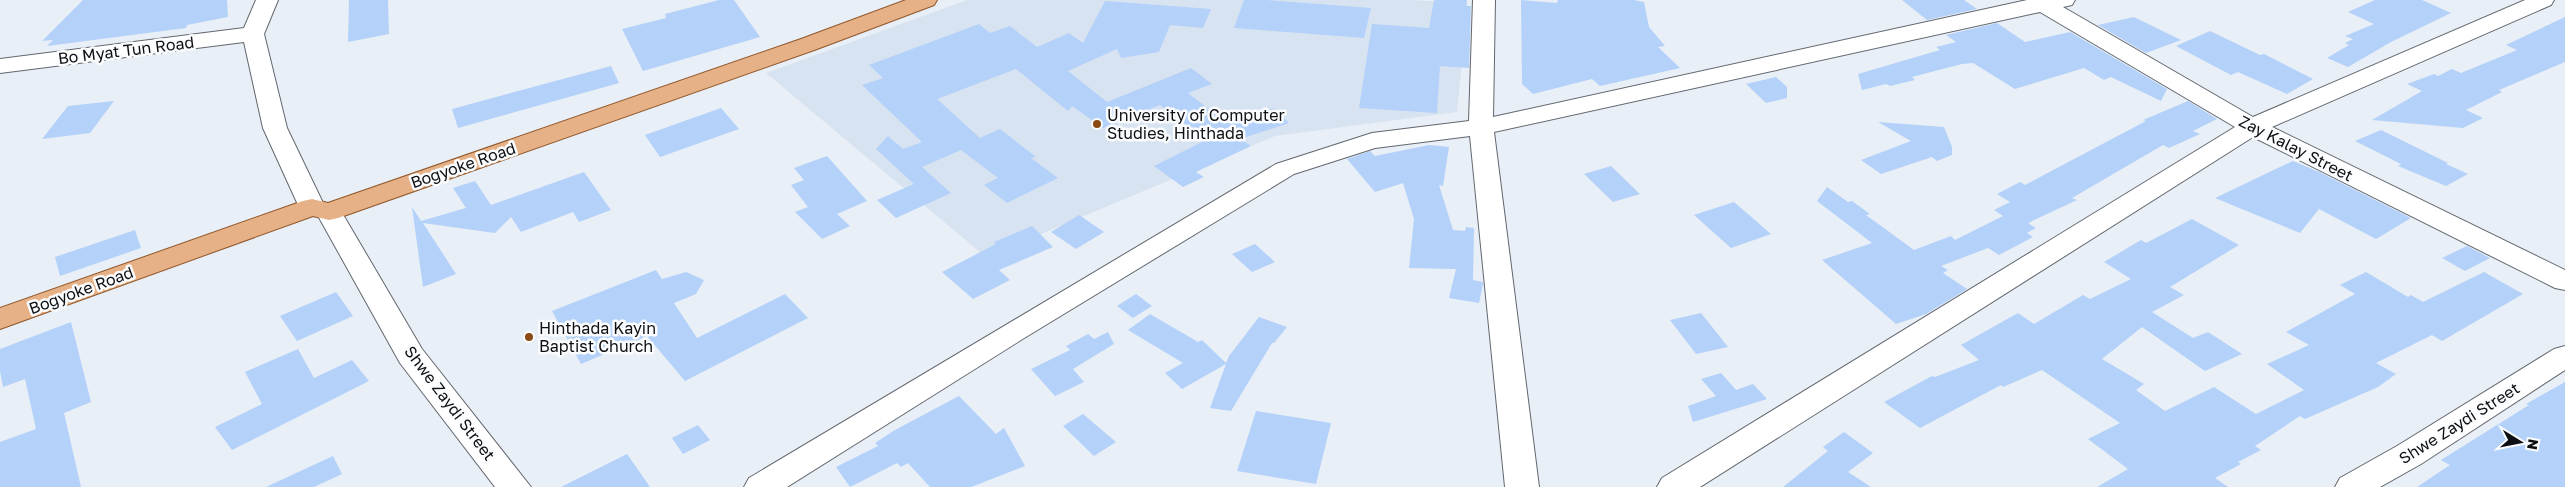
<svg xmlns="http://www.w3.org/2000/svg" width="2565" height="487" font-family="'Golos Text',sans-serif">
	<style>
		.built { fill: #d8e3f1 }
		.building { fill: #b3d1f9 }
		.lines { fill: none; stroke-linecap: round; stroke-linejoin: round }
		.minor-casing { stroke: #62676e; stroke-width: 2 }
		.major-casing { stroke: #8f5629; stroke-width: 2 }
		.minor { fill: #fff; fill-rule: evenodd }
		.major { fill: #e6b186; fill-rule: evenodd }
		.poi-dot { fill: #8a4a12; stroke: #fbfcfd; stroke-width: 2 }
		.labels { text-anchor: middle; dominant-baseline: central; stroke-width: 5; stroke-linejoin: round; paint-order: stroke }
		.street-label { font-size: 16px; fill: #0d0f12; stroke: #fbfcfd }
		.poi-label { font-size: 16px; fill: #0d0f12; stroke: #fbfcfd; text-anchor: start }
	</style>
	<rect width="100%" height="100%" fill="#e9eff7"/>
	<path class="built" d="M967,0h443l58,3 -11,109 -182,24 -289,121 -220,-184z"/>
	<g class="building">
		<path d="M83,0h144l1,17 -41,8 -1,3 -139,18 6,-6 -11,1z"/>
		<path d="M349,0h39l1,34 -41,8z"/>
		<path d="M719,0h15l26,37 -117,34 -21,-42 44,-11 -1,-4z"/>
		<path d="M1244,0h22l105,8 -7,30 -130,-10z"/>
		<path d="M1434,0h33l-1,6h5l-2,62 -29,-2 -3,47 -78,-5 13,-84 57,4z"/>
		<path d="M1521,0l36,3 1,-3h76l10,2 5,25 16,19 -7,1 22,21 -80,18 -8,-7 -59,15 -11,-10z"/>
		<path d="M1902,0h62l13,9 -50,11z"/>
		<path d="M2375,0h47l29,13 -60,29 -43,25 -21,-9 22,-13 -4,-2 8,-4 -8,-3 29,-12 -26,-12z"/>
		<path d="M1105,1l106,8 -8,19 -33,-3 -11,27 -38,6 -4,-9 -49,22 39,31 84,-34 21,16 -24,9 39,30 47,-15 15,15 -49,16 11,7 -55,26 8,5 -21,10 -29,-21 52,-26 -46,-35 -57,23 -31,-22 -4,5 -52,-42 -79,30 43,39 20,-9 36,28 -5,1 27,20 -51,25 -23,-18 14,-7 -37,-28 -39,17 29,26 -55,25 -19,-18 37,-16 -38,-35 12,-13 15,13 19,-7 -60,-57 21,-7 -14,-13 110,-41 11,9 20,-7 27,21 32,-14 14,10z"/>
		<path d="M2134,17l47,23 -35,13 -48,-28z"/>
		<path d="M2565,17v45l-66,28 3,2 -36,18 17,8 -20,10 -91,-8 50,-29 -15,-7 27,-10 4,2 14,-7 9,4 56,-23 -11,-5z"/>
		<path d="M1997,23l28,19 45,-10 97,57 -6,12 -50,-24 -7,3 -20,-12 -69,21 -42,-26 -11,1 -50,13 3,3 -25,6 -4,-2 -24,6 -4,-16 82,-24 -4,-3 20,-5 -10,-7z"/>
		<path d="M2210,31l50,24 4,-1 49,25 -26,15 -49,-22 -7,3 -55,-29z"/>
		<path d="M611,66l8,17 -161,45 -6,-19z"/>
		<path d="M1776,77l11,10v11l-21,5 -20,-19z"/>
		<path d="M114,101l-24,32 -48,6 26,-33z"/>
		<path d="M2188,101l29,18 -24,12 7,3 -31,14 -6,-3 -91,53 5,2 -49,23 8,5 -9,5 6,4 -34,18 -11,-7 -47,18 7,4 -5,3 24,16 -41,25 -30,10 -74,-64 50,-17 -55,-42 10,-14 21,15 4,-1 18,13 -4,1 48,35 37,-14 4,4 48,-24 -9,-6 16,-8 -13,-8 23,-12 5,3 121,-64 -3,-1z"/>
		<path d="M721,108l18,21 -79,28 -15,-22z"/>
		<path d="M1878,122l66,5 8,20v8l-15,6 -5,-4 -51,17 -20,-14 50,-19z"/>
		<path d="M2381,130l67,33 -2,1 22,10 -22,12 -48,-20 3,-2 -46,-23z"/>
		<path d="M1429,145l20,2 -6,39 -4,-1 14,45 12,1 1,-4 8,1 -1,52 10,2v2l-4,19 -30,-5 7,-29 -47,-1 5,-49 -11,-36 -28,9 -28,-33 23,-8 5,5z"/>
		<path d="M827,156l40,45 -30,13 13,12 -28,13 -27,-27 13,-5 -17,-22 13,-5 -10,-12z"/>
		<path d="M2293,161l26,11 92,46 -35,21 -57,-30 -19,24 -85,-35z"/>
		<path d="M1611,166l29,28 -27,8 -29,-28z"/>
		<path d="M584,172l27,38 -32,12 -6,-10 -52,20 -10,-15 -16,16 -72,-10 33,51 -33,13 -11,-80 9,14 45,-13 -13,-20 22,-7 16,24z"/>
		<path d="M1734,202l37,32 -40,14 -37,-33z"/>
		<path d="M1079,215l25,17 -28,17 -25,-17z"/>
		<path d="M2192,219l47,26 -69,42 14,8 -32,17 41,26 15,-6 34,22 -37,17 -63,-44 -40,32 42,25 -8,6 29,21 49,-24 42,27 48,-24 -37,-26 42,-19 -23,-13 69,-38 -15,-9 26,-13 42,25 3,-2 12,7 61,-30 39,22 -81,47 -10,-6 -56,28 20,11 -18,13 -73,32 -5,-3 -45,30 6,4 -23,12 3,2 -26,14 13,9h-131l31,-18 -40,-30 32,-16 -78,-53 -39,17 -2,-2 -81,43 -36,-26 48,-26 3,1 44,-17 -18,-15 57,-32 16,11 49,-29 7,4 41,-20 -27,-17 37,-22 5,3z"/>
		<path d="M1032,226l21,21 -54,23 11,10 -37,19 -31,-27 54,-28 -2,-2z"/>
		<path d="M135,230l6,18 -81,28 -5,-19z"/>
		<path d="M1255,244l20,18 -23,10 -20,-18z"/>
		<path d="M2467,246l23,12 -25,13 -23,-13z"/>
		<path d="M656,270l6,9 24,-7 18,8 -8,14 -22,9 23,35 88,-44 23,24 -123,63 -38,-45 -66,28 -29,-53z"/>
		<path d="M336,292l17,24 -56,25 -17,-25z"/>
		<path d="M1136,294l16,12 -19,12 -16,-12z"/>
		<path d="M1701,313l27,34 -32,7 -26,-34z"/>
		<path d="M1150,314l48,28 4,-2 24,23 3,-7 30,-39 28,10 -13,16h-2l-41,68 -21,-3 16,-44 -44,25 -17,-16 18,-10 -55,-33z"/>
		<path d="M71,322l20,80 -27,11 17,74h-81v-45l36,-13 -11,-50 -22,8 -3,-16v-22z"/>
		<path d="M1108,332l6,12 -41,25 11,13 -29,14 -24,-27 39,-19 -4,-4 22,-12 6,5z"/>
		<path d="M298,349l16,29 38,-18 17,21 -137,69 -17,-23 47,-23 -17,-32z"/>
		<path d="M1721,373l15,17 17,-6 14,15 -74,23 -5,-16 28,-10 -15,-17z"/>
		<path d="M2565,382v105h-148l33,-22 -9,-5 88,-55 -3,-1z"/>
		<path d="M959,396l37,38 8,-6 21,38 -54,21h-41l-22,-24 -7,4 -4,-4 -47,24 -14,-20 42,-21 -3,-3 20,-13z"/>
		<path d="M1256,411l75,12 -15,61 -79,-13z"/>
		<path d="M1083,414l33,28 -22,14 -31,-30z"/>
		<path d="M698,425l12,15 -27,14 -11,-16z"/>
		<path d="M1844,432l29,21 -25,19 23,15h-88l45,-36 -5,-4z"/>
		<path d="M627,454l23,33h-89z"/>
		<path d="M333,456l9,18 -28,13h-48z"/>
	</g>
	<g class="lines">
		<defs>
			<g id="minor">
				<path d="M256,0h22l-14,34 23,94 37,77 14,1 84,143 109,138h-36l-95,-124 -83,-149 -14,-1 -4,-6 -36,-79 -19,-86 -244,31v-14l244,-31z"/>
				<path d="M1473,0h22l-2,117 534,-117h48l-3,5 -9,2 190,110 272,-117h29l-3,5 -279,122 293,143v20l-10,-2 -302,-151 -553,350h-43l5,-9 573,-351 -195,-115 -546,120 45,355h-34l-35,-351 -95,12 -81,26 -273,166 -234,147h-43l5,-9 527,-314 96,-31 97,-12z"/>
				<path d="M2565,346v24l-144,94 -41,23h-45l5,-9 57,-32 157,-97z"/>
			</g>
			<path id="major" d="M906,0h31l-3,5 -117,44 -479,169 -9,2 -16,-4 -313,113v-21l303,-107 9,-2 16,4 473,-164z"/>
		</defs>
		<use href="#minor" class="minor-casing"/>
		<use href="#major" class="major-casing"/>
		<use href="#minor" class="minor"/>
		<use href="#major" class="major"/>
	</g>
	<g class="poi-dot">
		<circle cx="1097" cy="124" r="5"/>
		<circle cx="529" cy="337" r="5"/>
	</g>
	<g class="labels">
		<g class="street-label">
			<text transform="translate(126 50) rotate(-7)">Bo Myat Tun Road</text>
			<text transform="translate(2296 148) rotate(27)">Zay Kalay Street</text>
			<text transform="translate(463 165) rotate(-19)">Bogyoke Road</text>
			<text transform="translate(81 290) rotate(-20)">Bogyoke Road</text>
			<text transform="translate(450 403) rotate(53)">Shwe Zaydi Street</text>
			<text transform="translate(2459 423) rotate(-32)">Shwe Zaydi Street</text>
		</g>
		<g class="poi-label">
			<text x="1107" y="115">University of Computer<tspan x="1107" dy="18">Studies, Hinthada</tspan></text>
			<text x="539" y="328">Hinthada Kayin<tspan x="539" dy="18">Baptist Church</tspan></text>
		</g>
	</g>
	<g transform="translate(2520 442) rotate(100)" stroke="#fbfcfd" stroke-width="4" paint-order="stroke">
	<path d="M0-4L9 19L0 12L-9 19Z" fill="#0d0f12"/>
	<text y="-8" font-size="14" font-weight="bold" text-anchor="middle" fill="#0d0f12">N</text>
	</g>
</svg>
